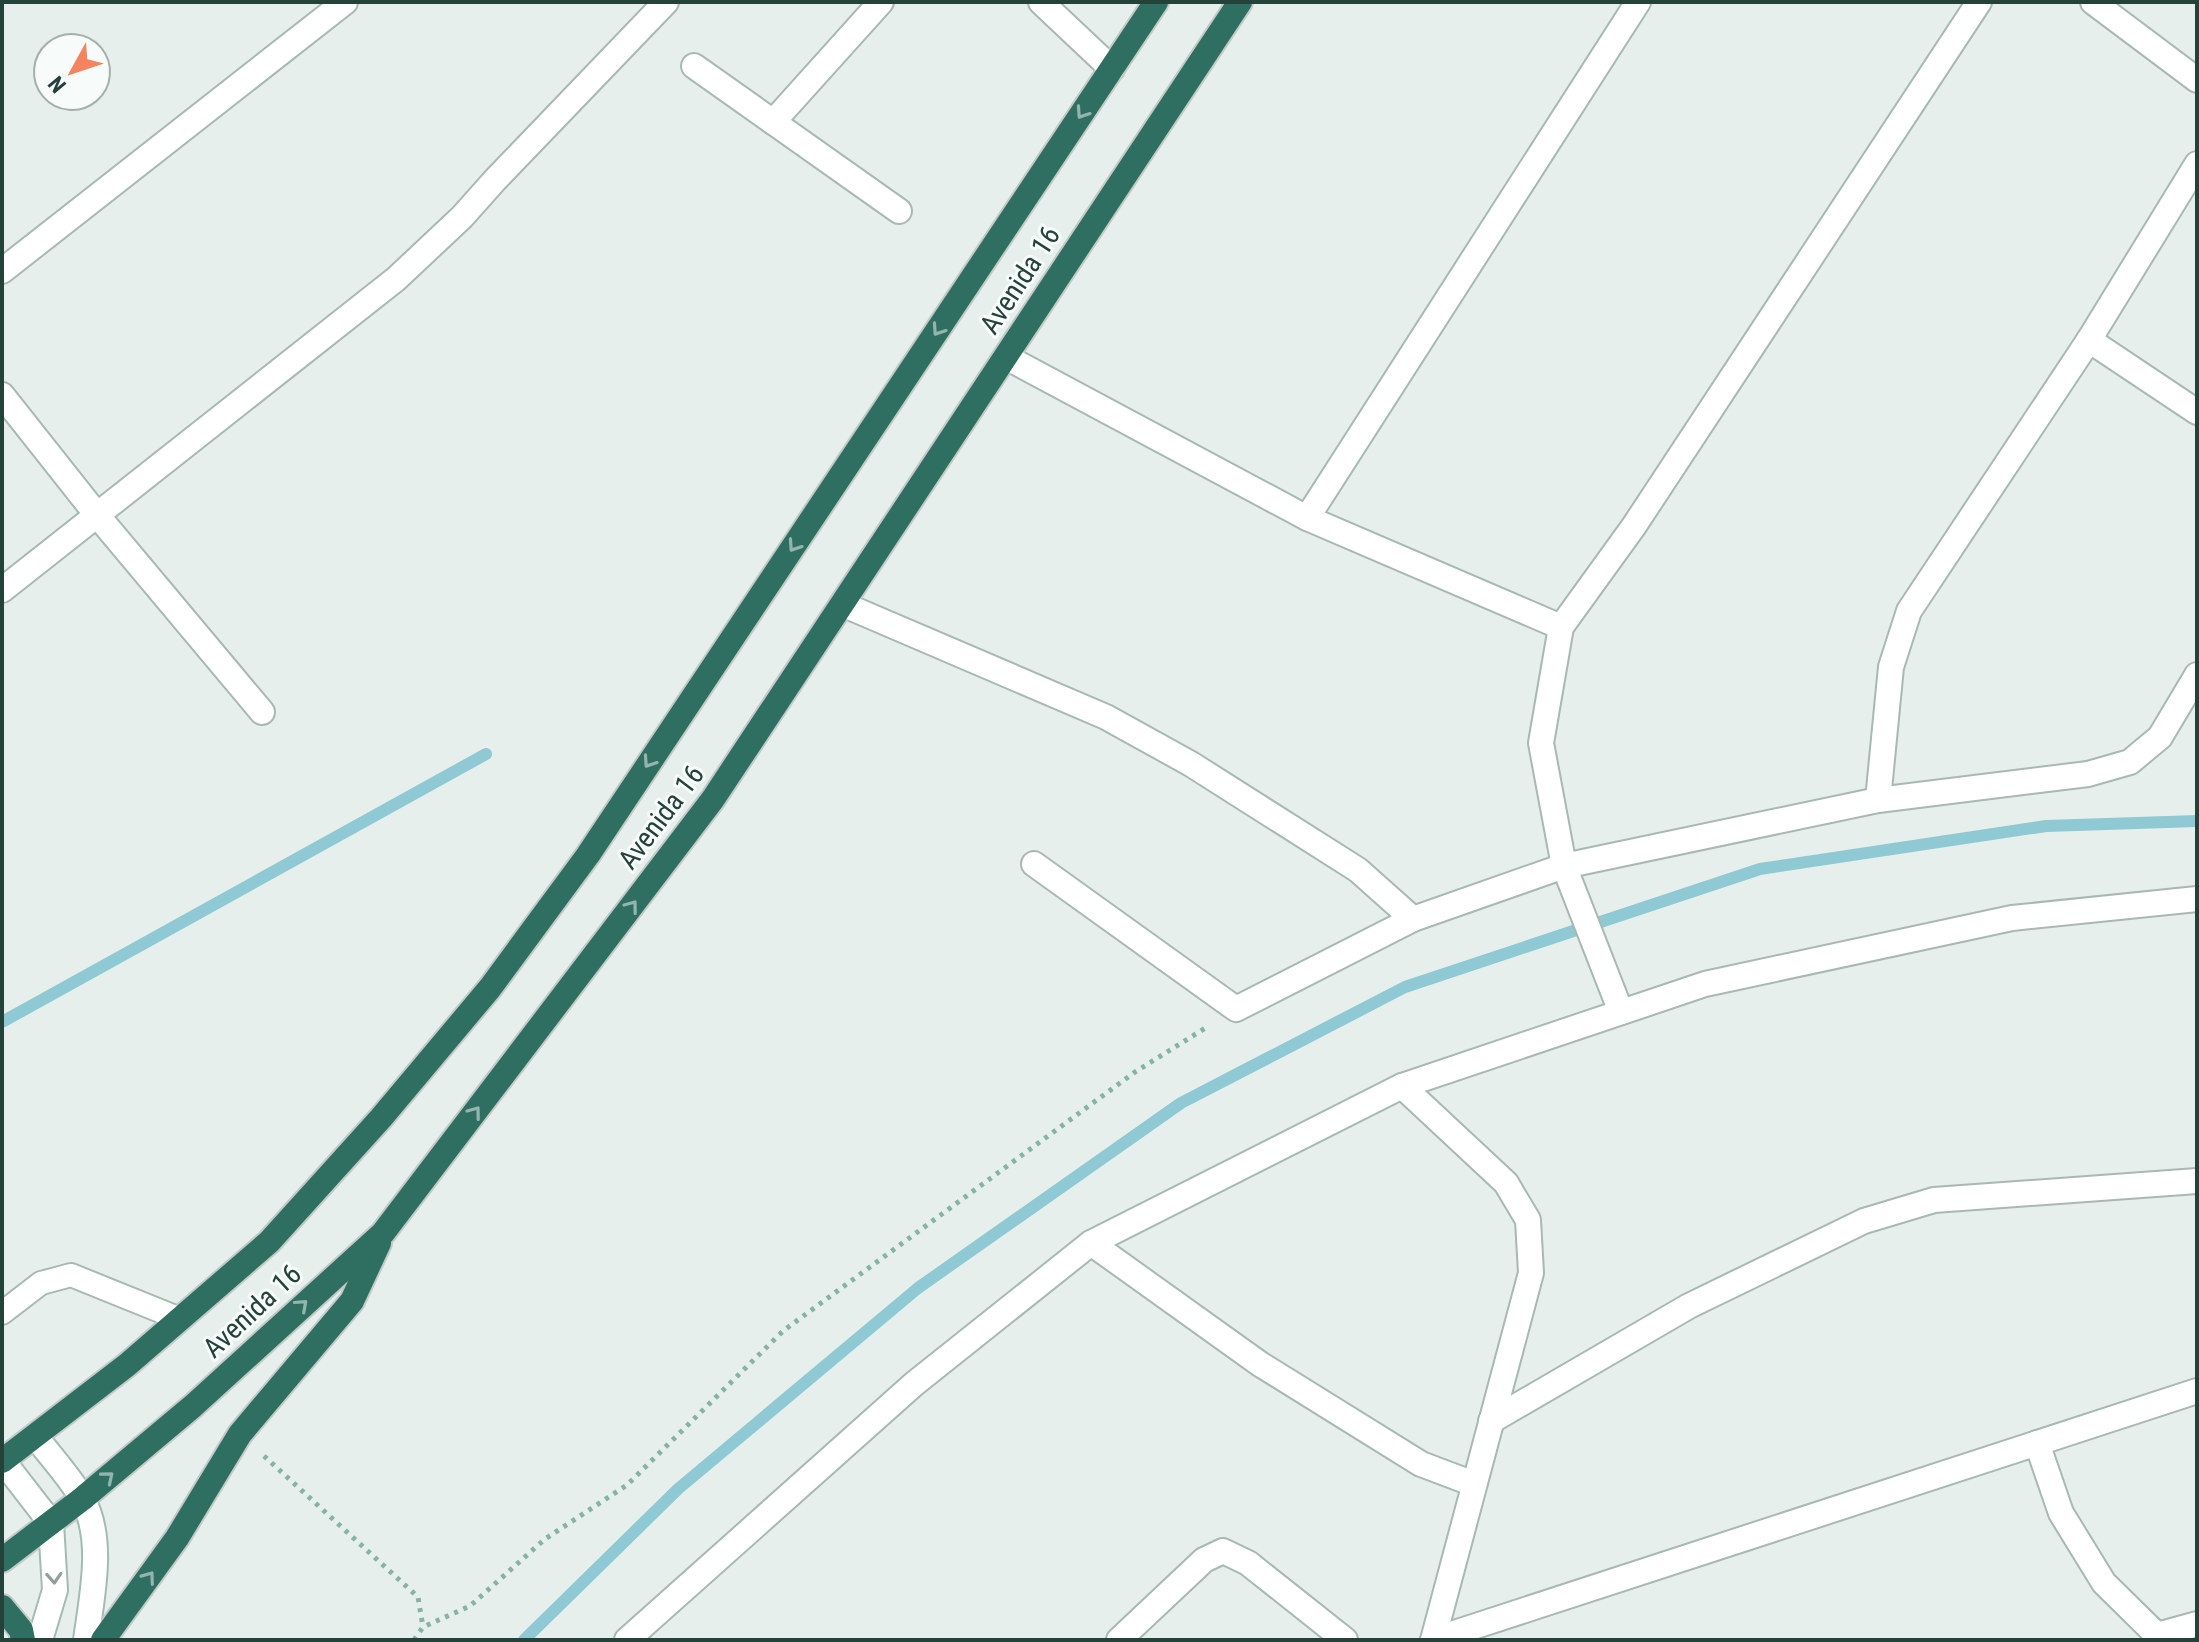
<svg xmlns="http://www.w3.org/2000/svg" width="2199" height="1642" font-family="'Roboto Condensed',sans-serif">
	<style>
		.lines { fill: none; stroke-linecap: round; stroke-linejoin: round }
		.stream { stroke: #8ec9d4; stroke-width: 12 }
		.lane-casing { stroke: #a8b8b2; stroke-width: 26 }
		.street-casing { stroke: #a8b8b2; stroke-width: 28 }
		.secondary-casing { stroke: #a4bbb3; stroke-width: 28 }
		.highway-casing { stroke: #c2cac8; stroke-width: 28 }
		.path { stroke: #86b3a5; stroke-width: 5; stroke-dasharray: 4 6; stroke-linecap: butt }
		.lane { stroke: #fff; stroke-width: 22 }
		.street { stroke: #fff; stroke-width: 24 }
		.secondary { stroke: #fff; stroke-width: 24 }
		.highway { stroke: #2f6f62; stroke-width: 24 }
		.oneway { stroke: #93b5ae }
		.oneway2 { stroke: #92a09c }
		.labels { text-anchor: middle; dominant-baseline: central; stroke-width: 6; stroke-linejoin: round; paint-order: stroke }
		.street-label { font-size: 28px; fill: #24423a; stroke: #f7fbf9 }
	</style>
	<rect width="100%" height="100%" fill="#e6efeb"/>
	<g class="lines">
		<g class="stream">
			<path d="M2,1022l484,-268"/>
			<path d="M524,1640l154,-151 240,-201 263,-185 224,-116 355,-118 286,-43 151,-5"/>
		</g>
		<defs>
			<path id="lane" d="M2,1313l39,-30 30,-8 109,44"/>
			<g id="street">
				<path d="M1041,2l71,67"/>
				<path d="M2093,2l104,78"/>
				<path d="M694,66l205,145"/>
				<path d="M773,122l108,-120"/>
				<path d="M2,271l343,-269"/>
				<path d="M2089,340l108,72"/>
				<path d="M1006,357l301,161 254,109"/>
				<path d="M2,395l95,120 299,-236 66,-62 33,-37 171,-178"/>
				<path d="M1307,518l331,-516"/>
				<path d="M2,590l95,-75 165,197"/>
				<path d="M842,604l264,113 85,47 167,106 55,49"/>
				<path d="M1878,800l13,-133 18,-56 180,-271 108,-176"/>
				<path d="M1034,864l202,145 177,-90 151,-53 314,-66 210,-26 42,-12 30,-25 37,-62"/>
				<path d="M1621,1012l-57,-146 -23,-123 20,-116 73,-101 345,-524"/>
				<path d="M1402,1086l104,97 22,37 3,53 -98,367"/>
				<path d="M1091,1243l169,121 161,100 53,20"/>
				<path d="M1491,1421l198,-115 175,-85 70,-21 263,-19"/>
				<path d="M2037,1443l24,70 43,70 58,57"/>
				<path d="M2157,1635l40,-11"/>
				<path d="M627,1640l287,-256 177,-141 311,-157 303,-102 307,-66 185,-19"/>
				<path d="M1119,1640l85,-80 19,-9 25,12 97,77"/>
				<path d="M1433,1640l764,-249"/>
			</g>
			<g id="secondary">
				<path d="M36,1437c15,20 33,39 46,61 23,41 10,97 4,142"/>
				<path d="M3,1461l48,62 4,67 -15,50"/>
			</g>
			<g id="highway">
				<path d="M2,1461l125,-96 142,-123 112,-124 109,-130 98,-133 568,-853"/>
				<path d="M2,1560l80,-61 111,-93 190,-173 330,-434 527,-797"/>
				<path d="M2,1607l19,23 2,10"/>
				<path d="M103,1640l74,-102 63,-104 112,-133 27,-58"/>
			</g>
		</defs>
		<use href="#lane" class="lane-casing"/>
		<use href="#street" class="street-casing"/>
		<use href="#secondary" class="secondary-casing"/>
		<use href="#highway" class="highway-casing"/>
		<g class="path">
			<path d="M264,1456l154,141 5,30"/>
			<path d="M414,1640l9,-13 47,-21 75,-67 82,-54 156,-154 352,-259 72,-45"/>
		</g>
		<use href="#lane" class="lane"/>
		<use href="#street" class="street"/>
		<use href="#secondary" class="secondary"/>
		<use href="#highway" class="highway"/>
	</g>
	<defs><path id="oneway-chevron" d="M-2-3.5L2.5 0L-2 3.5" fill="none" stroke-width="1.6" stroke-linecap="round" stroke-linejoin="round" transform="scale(2)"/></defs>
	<g class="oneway">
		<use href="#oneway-chevron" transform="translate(1082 113) rotate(124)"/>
		<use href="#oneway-chevron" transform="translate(938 330) rotate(124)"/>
		<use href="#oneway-chevron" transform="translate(794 546) rotate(124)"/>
		<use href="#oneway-chevron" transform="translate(649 762) rotate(124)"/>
		<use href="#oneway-chevron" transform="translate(632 906) rotate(-53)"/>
		<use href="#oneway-chevron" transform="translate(475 1112) rotate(-53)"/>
		<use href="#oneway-chevron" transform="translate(302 1305) rotate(-42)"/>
		<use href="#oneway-chevron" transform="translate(108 1477) rotate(-40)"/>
		<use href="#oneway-chevron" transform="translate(149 1577) rotate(-54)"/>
	</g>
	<use class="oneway2" href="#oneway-chevron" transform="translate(54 1578) rotate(87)"/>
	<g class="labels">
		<g class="street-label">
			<text transform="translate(1020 280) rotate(-57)">Avenida 16</text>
			<text transform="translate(661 817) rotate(-53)">Avenida 16</text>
			<text transform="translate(252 1311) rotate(-43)">Avenida 16</text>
		</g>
	</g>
	<rect width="2199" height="1642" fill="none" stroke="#24423a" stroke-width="8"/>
	<g transform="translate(72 72) rotate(230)"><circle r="38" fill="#f7fbf9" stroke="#a3b1ad" stroke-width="2"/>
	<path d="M0-6L14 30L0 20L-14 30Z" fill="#f4845f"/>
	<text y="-12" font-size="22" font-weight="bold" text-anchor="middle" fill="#24423a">N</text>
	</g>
</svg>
